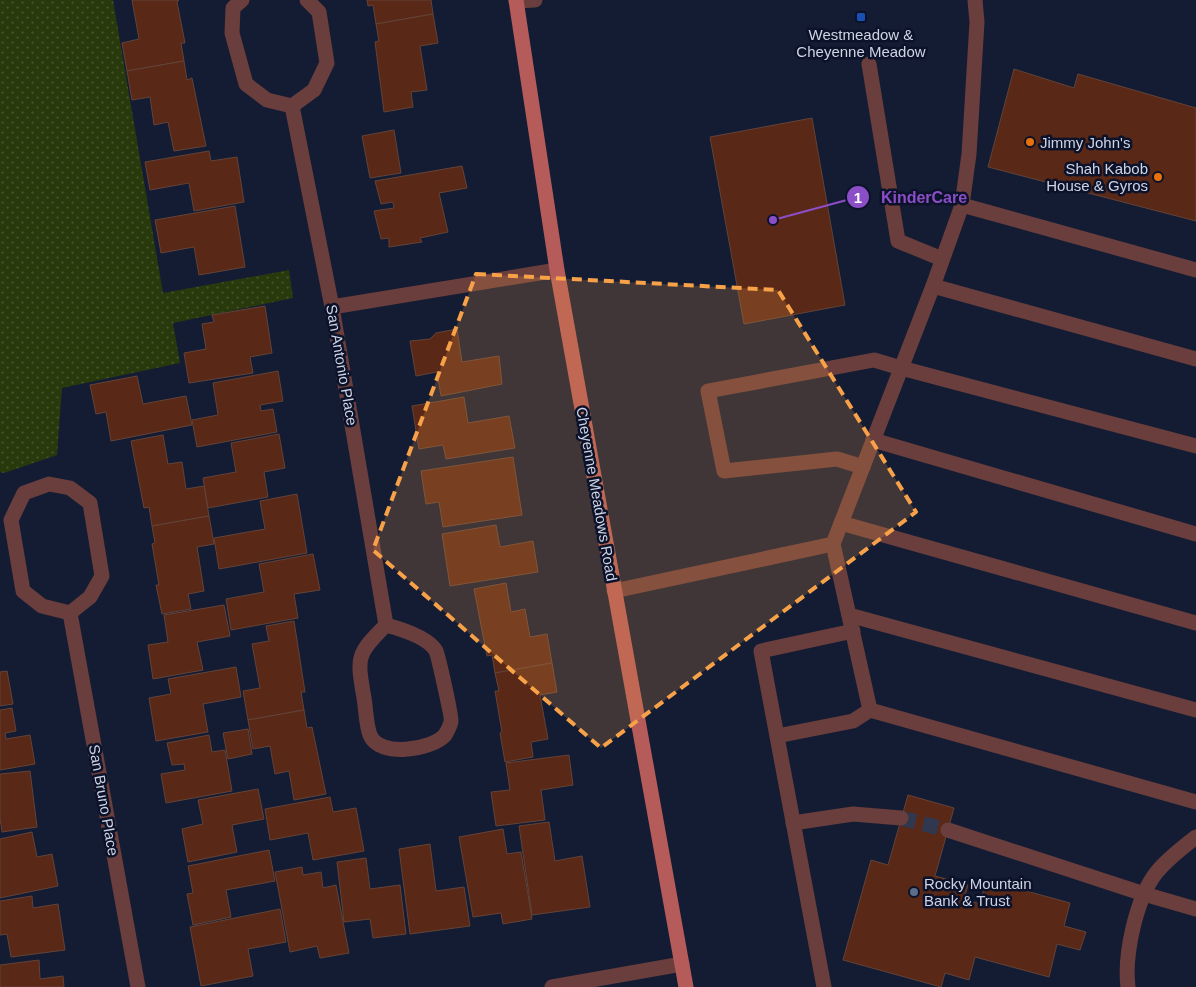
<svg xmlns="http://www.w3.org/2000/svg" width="1196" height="987" font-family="Arial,sans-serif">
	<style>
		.grass { fill: url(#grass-dots) }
		.building { fill: #592817; stroke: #634338 }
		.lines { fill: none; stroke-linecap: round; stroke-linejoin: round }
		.minor-tunnel { stroke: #30384f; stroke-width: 15; stroke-dasharray: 15 8; stroke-linecap: butt }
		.minor { stroke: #693e3c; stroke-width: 15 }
		.major { stroke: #b55b59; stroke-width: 15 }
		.marked { fill: #f7a148; fill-opacity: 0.2; stroke: #f7a148; stroke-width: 4; stroke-dasharray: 10 6; stroke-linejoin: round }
		.transit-dot { fill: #1a4fb4; stroke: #0b1229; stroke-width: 2 }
		.food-dot { fill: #e8710a; stroke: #0b1229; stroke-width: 2 }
		.service-dot { fill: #5c6f8a; stroke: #0b1229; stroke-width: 2 }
		.labels { text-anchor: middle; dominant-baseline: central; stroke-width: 5; stroke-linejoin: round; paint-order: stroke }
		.poi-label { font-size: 15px; fill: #ced4e5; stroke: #0b1229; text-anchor: start }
		.street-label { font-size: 15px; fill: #ced4e5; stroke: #0b1229 }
		.leader { fill: none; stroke: #8c4ec7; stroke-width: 2 }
		.callout-dot { fill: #8c4ec7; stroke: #0b1229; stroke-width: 2 }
		.mark-label { font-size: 15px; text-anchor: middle; font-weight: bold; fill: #fff }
		.callout-label { font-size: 16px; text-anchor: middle; font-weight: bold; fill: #8c4ec7; stroke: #0b1229; stroke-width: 5; stroke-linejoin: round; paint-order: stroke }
	</style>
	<defs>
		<pattern id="grass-dots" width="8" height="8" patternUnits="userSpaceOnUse" patternTransform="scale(1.25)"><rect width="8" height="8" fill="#28390c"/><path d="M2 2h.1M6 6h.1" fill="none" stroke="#46552f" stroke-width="1.8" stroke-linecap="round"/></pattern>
	</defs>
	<rect width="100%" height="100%" fill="#141c34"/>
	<path class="grass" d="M0,0h113l50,293 126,-23 4,28 -120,25 7,40 -118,25 -5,67 -53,18 -4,-1z"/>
	<g class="building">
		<path d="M132,0h47l-2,2 8,41h-4l3,18 -57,10 -5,-28 17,-4z"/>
		<path d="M367,0h64l2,14 -57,10 -3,-19 -5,1z"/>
		<path d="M433,14l5,29 -18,3 7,44 -16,2 2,15 -29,5 -9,-70 4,-1 -3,-17z"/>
		<path d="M184,61l3,19 5,-2 14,68 -32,5 -6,-29 -14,3 -4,-28 -18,3 -5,-29z"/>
		<path d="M1014,69l60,19 4,-14 118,34v113l-208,-54z"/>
		<path d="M812,118l33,187 -101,19 -34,-187z"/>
		<path d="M394,130l7,43 -31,5 -8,-42z"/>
		<path d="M209,151l2,10 26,-4 7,45 -50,9 -5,-28 -39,7 -5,-28z"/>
		<path d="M462,166l5,22 -28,5 9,39 -28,6 2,4 -33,5v-9l-8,1 -7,-28 20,-3 -1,-6 -12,2 -6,-23z"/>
		<path d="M235,206l10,61 -46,8 -5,-28 -33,6 -6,-33z"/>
		<path d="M265,306l7,47 -22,4 3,16 -64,10 -5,-30 22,-4 -4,-25 12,-2 -2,-7z"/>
		<path d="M457,329l5,33 37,-6 3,28 -61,12 -4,-24 -21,4 -6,-35 20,-2 6,-6z"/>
		<path d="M278,371l5,30 -23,4 1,6 12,-2 4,23 -80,15 -5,-27 26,-5 -5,-32z"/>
		<path d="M137,376l6,28 43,-8 6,29 -81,16 -5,-29 -10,2 -6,-29z"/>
		<path d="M464,397l4,26 41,-7 6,32 -69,11 -3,-14 -24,4 -7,-43z"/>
		<path d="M279,434l6,34 -21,4 4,25 -60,11 -5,-30 33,-6 -5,-29z"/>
		<path d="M163,435l5,29 14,-2 4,27 18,-3 5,30 -57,10 -3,-19 -5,1 -13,-67z"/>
		<path d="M513,457l9,58 -79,12 -4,-25 -13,2 -5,-33z"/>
		<path d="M297,494l10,59 -88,16 -5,-31 51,-9 -5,-28z"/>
		<path d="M209,516l5,28 -17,3 7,44 -16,3 3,15 -29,5 -6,-29h3l-7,-41 3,-1 -3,-17z"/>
		<path d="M496,525l4,22 33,-6 5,31 -88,14 -8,-52z"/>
		<path d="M313,554l7,36 -26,4 4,24 -67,12 -5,-31 38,-7 -5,-28z"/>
		<path d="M506,583l5,29 14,-3 5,28 17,-3 5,29 -57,10 -3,-18 -5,1 -13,-67z"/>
		<path d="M224,605l6,31 -33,6 6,28 -50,9 -5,-34 20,-3 -4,-27z"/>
		<path d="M294,621l11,71h-4l3,18 -56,10 -5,-29 17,-3 -8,-44 17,-3 -3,-15z"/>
		<path d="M552,663l5,29 -17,3 8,44 -17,3 2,15 -28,5 -5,-29 2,-1 -7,-41h4l-4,-18z"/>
		<path d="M236,667l5,30 -38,7 5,28 -52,9 -7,-43 22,-4 -3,-15z"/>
		<path d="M7,671l6,33 -13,2v-34z"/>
		<path d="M12,708l4,23 -11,2 1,6 24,-4 5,29 -35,6v-60z"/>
		<path d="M304,710l3,18 5,-1 14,67 -32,6 -5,-29 -14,3 -5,-28 -17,3 -5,-29z"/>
		<path d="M248,729l4,25 -24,5 -5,-26z"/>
		<path d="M209,735l3,17 13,-2 7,41 -66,12 -5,-29 24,-4 -1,-6 -12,1 -5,-22z"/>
		<path d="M569,755l4,30 -32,5 4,30 -49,6 -5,-34 19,-2 -4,-27z"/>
		<path d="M30,771l7,56 -35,5 -2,-14v-44z"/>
		<path d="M258,789l6,30 -32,6 5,27 -49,10 -6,-33 21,-5 -5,-24z"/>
		<path d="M908,795l46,13 -19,68 33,9 -4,14 16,5 6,-24 84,23 -6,23 22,6 -6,18 -23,-6 -8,33 -74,-20 -6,23 -24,-7 -4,14 -98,-27 28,-100 17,5z"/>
		<path d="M330,797l3,15 23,-4 8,43 -51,9 -5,-27 -38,7 -5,-31z"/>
		<path d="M549,822l6,39 27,-5 8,51 -58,8 -13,-89z"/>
		<path d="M503,829l4,25 14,-2 11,67 -29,5 -2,-11 -28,4 -14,-80z"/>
		<path d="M32,832l5,25 15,-3 6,32 -58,12v-59z"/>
		<path d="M430,844l6,47 28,-4 6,39 -60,8 -11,-85z"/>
		<path d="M269,850l6,31 -49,9 5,27 -38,8 -6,-31 6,-1 -5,-27z"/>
		<path d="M366,858l4,31 30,-4 6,49 -33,4 -3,-19 -26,3 -7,-60z"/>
		<path d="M302,867l1,8 18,-3 2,16 13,-3 13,68 -29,5 -3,-12 -27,6 -15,-80z"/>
		<path d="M32,896l1,12 25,-4 7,46 -54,7 -4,-23 -7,1v-34z"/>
		<path d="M280,909l6,33 -38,7 5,27 -52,10 -11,-59z"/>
		<path d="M39,960l1,19 23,-3 1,11h-64v-22z"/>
	</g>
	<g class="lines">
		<path class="minor-tunnel" d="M901,818l47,12"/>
		<g class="minor">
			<path d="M242,0l-9,8 -1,25 14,51 21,16 25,6"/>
			<path d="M975,0l2,22 -8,132 -7,51 -29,81 -100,258 37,166 326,92"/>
			<path d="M516,1l19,-1"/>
			<path d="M869,64l29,177 44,18"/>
			<path d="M292,106l40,201 54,318"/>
			<path d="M292,106l22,-16 13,-27 -8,-51 -12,-12"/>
			<path d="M962,205l234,65"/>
			<path d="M933,286l263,73"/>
			<path d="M332,307l225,-37"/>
			<path d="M873,440l323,94"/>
			<path d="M863,467l-26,-8 -113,12 -16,-80 166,-31 27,8 295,78"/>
			<path d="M49,484l21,4 20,15 12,73 -12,21 -20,16 -28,-7 -19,-15 -12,-71 13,-27z"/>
			<path d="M841,523l355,100"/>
			<path d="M614,591l219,-47"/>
			<path d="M70,613l68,374"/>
			<path d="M849,615l347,95"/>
			<path d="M386,625c15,4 42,12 50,26 2,4 16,66 15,70 0,3 -4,11 -6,14 -13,15 -66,23 -75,0 -4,-10 -4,-26 -6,-37 -7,-41 -8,-43 22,-73z"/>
			<path d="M777,736l76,-15 17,-11"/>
			<path d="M793,823l60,-9 48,4"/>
			<path d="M948,830l196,64 52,15"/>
			<path d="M552,987l130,-23"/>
			<path d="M824,987l-63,-336 92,-20"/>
			<path d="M1128,987c-4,-32 8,-88 28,-114 11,-14 26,-25 40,-36"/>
		</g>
		<path class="major" d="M516,0l41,270 129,717"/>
	</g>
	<path class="marked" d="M476,274l302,16 138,222 -315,236 -228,-198z"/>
	<rect class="transit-dot" x="856" y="12" width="10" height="10" rx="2.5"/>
	<g class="food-dot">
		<circle cx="1030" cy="142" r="5"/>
		<circle cx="1158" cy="177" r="5"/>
	</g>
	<circle class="service-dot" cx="914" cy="892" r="5"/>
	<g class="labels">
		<g class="poi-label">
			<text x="861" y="34" text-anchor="middle">Westmeadow &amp;<tspan x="861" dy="17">Cheyenne Meadow</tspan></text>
			<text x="1040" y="142">Jimmy John's</text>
			<text x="1148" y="168" text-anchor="end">Shah Kabob<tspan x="1148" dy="17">House &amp; Gyros</tspan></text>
			<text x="924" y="883">Rocky Mountain<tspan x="924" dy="17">Bank &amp; Trust</tspan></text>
		</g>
		<g class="street-label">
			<text transform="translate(342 365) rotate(80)">San Antonio Place</text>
			<text transform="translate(597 494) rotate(80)">Cheyenne Meadows Road</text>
			<text transform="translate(104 800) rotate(80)">San Bruno Place</text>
		</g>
	</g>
	<path class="leader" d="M773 220L858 197"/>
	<g class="callout-dot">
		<circle cx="773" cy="220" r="5"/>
		<circle cx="858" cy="197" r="12"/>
	</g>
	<g class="mark-label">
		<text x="858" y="203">1</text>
	</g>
	<g class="callout-label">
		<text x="924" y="203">KinderCare</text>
	</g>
</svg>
